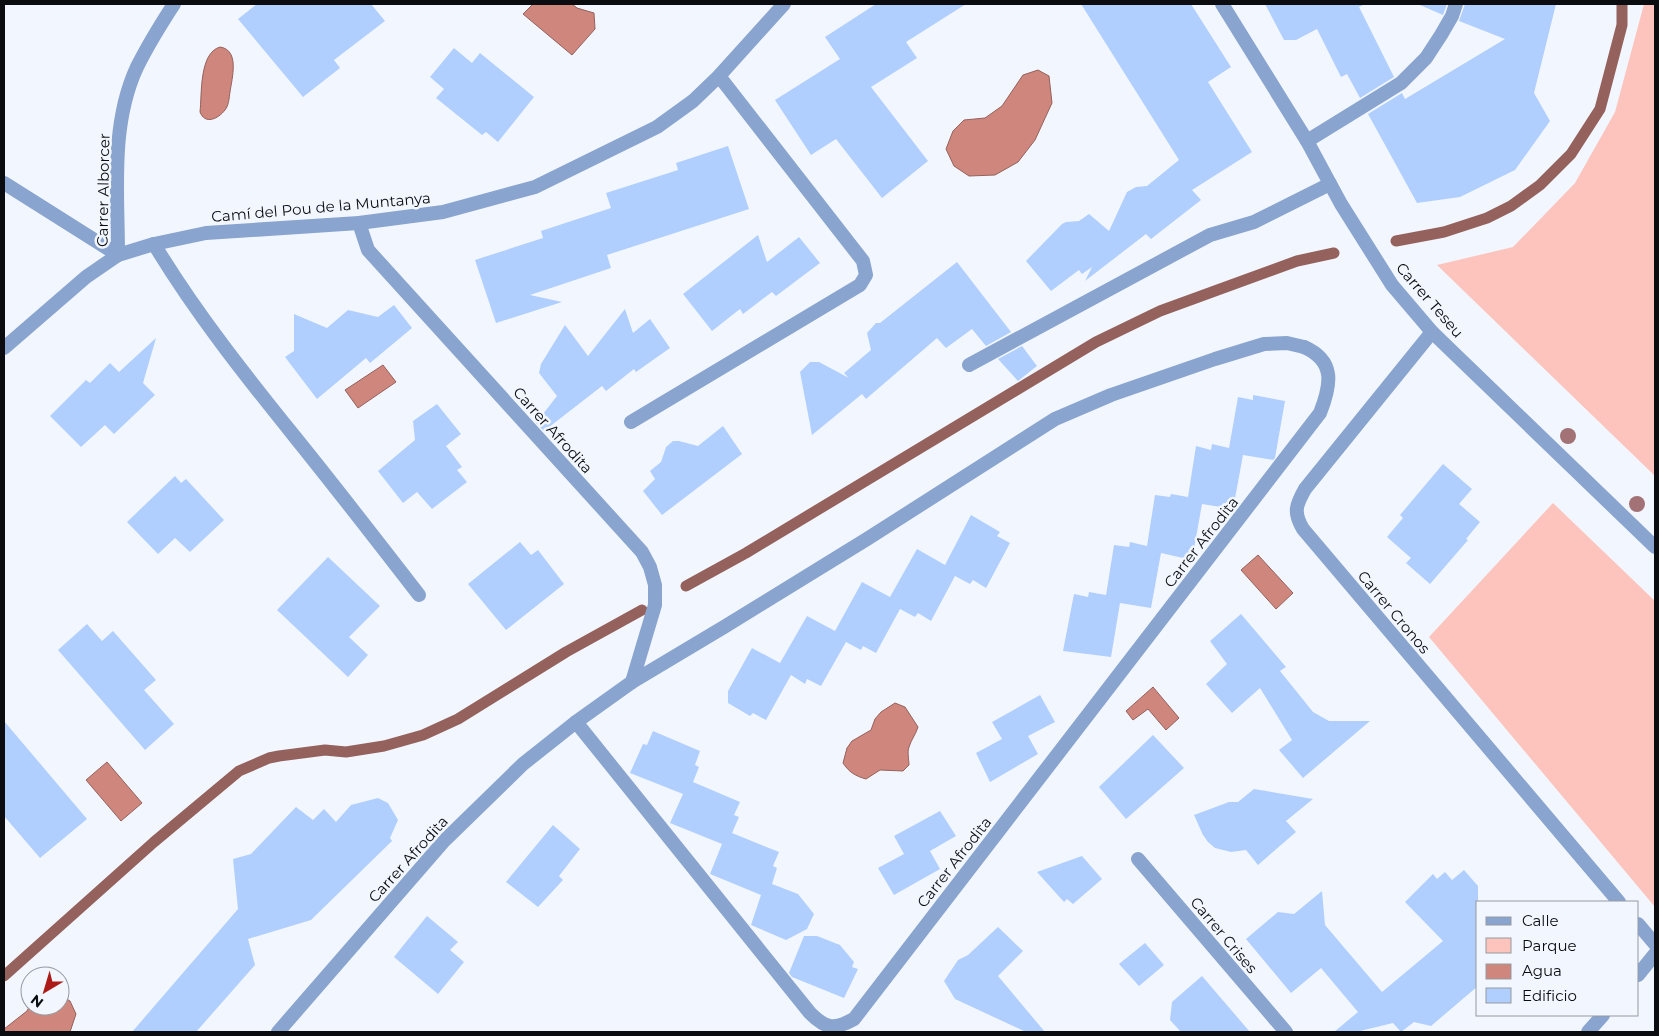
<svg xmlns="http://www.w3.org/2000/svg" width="1659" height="1036" font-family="Montserrat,sans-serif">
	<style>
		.green { fill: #fcc4bc }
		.water { fill: #cf867d; stroke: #94615c }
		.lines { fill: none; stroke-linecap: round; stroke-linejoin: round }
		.stream { stroke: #94615c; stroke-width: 11 }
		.building { fill: #b0cffe }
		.service { stroke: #89a4ce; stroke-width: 14 }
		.minor { stroke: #89a4ce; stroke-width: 14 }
		.tree { fill: #a27276 }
		.labels { text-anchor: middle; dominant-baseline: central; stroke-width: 5; stroke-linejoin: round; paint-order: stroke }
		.street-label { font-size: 15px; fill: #0a0c0f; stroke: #f2f7ff }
	</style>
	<rect width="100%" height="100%" fill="#f2f7ff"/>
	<g class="green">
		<path d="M1644,4h11v472l-218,-211 76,-18 62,-64 40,-71z"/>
		<path d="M1553,503l102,98v306l-226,-270z"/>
	</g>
	<g class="water">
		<path d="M533,4h39l5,4 17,5 1,16 -23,26 -49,-41z"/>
		<path d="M220,47c20,3 12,31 10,45 -1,6 -1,13 -5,18 -7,9 -20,15 -25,2 2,-18 -1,-59 20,-65z"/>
		<path d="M1038,70l11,6 3,27 -17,37 -17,22 -23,13 -26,1 -15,-10 -8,-17 7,-18 11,-11 21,-2 17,-12 21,-31z"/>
		<path d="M383,365l13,17 -38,26 -13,-18z"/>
		<path d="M1258,555l35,38 -17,16 -35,-39z"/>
		<path d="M1153,687l26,31 -13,12 -18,-21 -15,11 -7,-9z"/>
		<path d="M895,703l10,4 13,20c-2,7 -7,13 -9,20 -2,6 0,12 0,18l-6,6 -23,-1 -14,9c-11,-3 -17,-7 -23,-16l4,-15 5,-7 19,-11 4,-11 6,-7z"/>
		<path d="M107,762l35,41 -21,18 -35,-41z"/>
		<path d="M60,995l10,6 6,13 -6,18h-66v-3l23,-18 3,-6 30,1z"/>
	</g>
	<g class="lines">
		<g class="stream">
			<path d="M1396,241l48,-9 43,-14 24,-12 29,-21 31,-31 29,-45 22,-84v-21"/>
			<path d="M686,586l60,-33 350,-211 64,-31 137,-50 37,-8"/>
			<path d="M4,976l150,-134 85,-71 30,-13 10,-2 46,-6 21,2 38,-6 39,-11 35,-16 108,-67 76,-42"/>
		</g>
	</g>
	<g class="building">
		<path d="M257,4h114l14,17 -51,39 6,8 -37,29 -65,-78z"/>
		<path d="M876,4h90l-60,38 11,16 -46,29 57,74 -46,37 -46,-59 -25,16 -36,-55 65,-41 -15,-22z"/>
		<path d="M1081,4h110l40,63 -23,15 44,70 -60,38 9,10 -50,39 -5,-5 -61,47 7,-14 -10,7 -3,-4 -28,21 -25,-30 36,-37 4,-2 13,-1 10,-7 20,17 18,-39 9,-5 11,-1 32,-26z"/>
		<path d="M1265,4h100l-6,3 35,70 -34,21 -13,-24 -6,3 -24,-48 -21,11h-12z"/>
		<path d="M1420,4h27l-4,11 -23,-10z"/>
		<path d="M1465,4h91l-22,89 16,28 -35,49 -55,27 -43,6 -49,-89 34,-21 3,6 100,-60 -46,-18z"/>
		<path d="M454,48l18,15 8,-10 54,44 -36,45 -12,-10 -4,3 -46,-37 8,-9 -14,-12z"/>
		<path d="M728,146l21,63 -142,46 4,13 -81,27 32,7 -66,21 -21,-63 68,-22 -2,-7 70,-23 -5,-15 72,-23 -2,-7z"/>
		<path d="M758,235l9,27 32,-25 21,26 -44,33 -4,-4 -29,22 -3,-5 -28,22 -29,-37z"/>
		<path d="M957,262l54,70 -25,14 -14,-17 -26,19 -9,-10 -71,61 -4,-5 -50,41 -12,-63 10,-10h9l30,16 -5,-5 27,-23 -4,-17 9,-10h4z"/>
		<path d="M394,305l18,23 -42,35 -4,-5 -49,41 -32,-42 9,-6v-37l33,14 21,-18 30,7z"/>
		<path d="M625,309l8,24 17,-14 20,29 -34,24 -2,-3 -28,22 -4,-5 -58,45 -8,-8 21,-27 -18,-23 2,-9 24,-39 23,31z"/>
		<path d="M156,338l-13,45 12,12 -41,39 -9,-9 -24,22 -31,-31 36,-36 4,3 20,-20 9,9z"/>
		<path d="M1022,346l15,20 -19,15 -20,-22z"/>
		<path d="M1253,395l32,6 -10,57 -2,2 -30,-5 -10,54 -31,-5 -10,56 -31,-7 -10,55 -31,-5 -9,54 -48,-6 11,-57 14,3 1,-5 17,3 8,-50 15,2 1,-5 17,4 8,-51 15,2 1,-3 17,3 8,-51 15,4 1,-6 17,4 9,-51 15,3z"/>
		<path d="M437,404l24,30 -15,12 16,21 -5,3 10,12 -35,27 -15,-17 -14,11 -25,-32 37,-31 -2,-19z"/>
		<path d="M723,426l19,28 -80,61 -19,-24 12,-12 -5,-8 11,-9 5,-15 7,-6h6l19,5z"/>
		<path d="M1443,464l29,25 -13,15 21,18 -14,17 2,1 -38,44 -24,-21 5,-5 -24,-21 16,-19 -3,-3z"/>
		<path d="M175,476l6,7 5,-4 38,41 -34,32 -15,-14 -17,16 -31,-32z"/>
		<path d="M971,515l29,17 -3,4 13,7 -24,45 -13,-8 -3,4 -15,-8 -24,45 -13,-8 -3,4 -15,-8 -24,44 -13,-7 -2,4 -15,-8 -25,44 -14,-7 -2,5 -14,-9 -25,45 -13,-7 -3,3 -22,-13v-12l24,-43 28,15 27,-47 28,15 27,-49 28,15 27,-48 28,16z"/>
		<path d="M520,542l11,13 7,-5 26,34 -58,46 -38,-46z"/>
		<path d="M328,557l52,49 -31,31 19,18 -20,22 -71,-67z"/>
		<path d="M1241,614l45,53 -6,4 33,41 16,9h41l-67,57 -24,-28 13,-10 -32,-52 -28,25 -26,-29 21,-20 -17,-23z"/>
		<path d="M87,624l15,17 11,-10 43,49 -12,10 30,34 -29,26 -87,-100z"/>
		<path d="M1040,695l15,27 -27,14 10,18 -48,28 -14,-29 26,-14 -10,-17z"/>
		<path d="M4,721l83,98 -47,39 -36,-42z"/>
		<path d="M653,731l47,20 -5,14 4,2 -6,15 47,20 -6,13 5,2 -7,16 47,19 -6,14 4,2 -5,16 26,10 16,20 -7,15 -21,11 -35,-15 10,-30 -51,-21 12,-30 -52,-21 13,-29 -53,-21 13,-29 4,1z"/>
		<path d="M1153,735l31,33 -58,51 -27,-32z"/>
		<path d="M1254,789l59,10 -27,22 10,11 -38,33 -12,-15 -15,2 -16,-4 -7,-6 -5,-7 -9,-20 35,-13h9z"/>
		<path d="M378,798l10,5 10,17 -8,18 2,3 -81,79 -63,19 7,26 -59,67h-64l106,-123 -5,-50 18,-5 45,-47 17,13 11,-11 12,13 15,-17z"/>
		<path d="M940,811l16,25 -26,15 10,18 -46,26 -16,-27 26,-14 -10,-18z"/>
		<path d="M553,825l27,24 -21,27 4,4 -25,27 -32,-25z"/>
		<path d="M1082,856l20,23 -29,25 -6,-5 -3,3 -27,-30z"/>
		<path d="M1464,870l14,16v100l-47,40 -17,-4 -13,10 -8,-9 -37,9h-22l24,-20 -37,-44 -30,25 -45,-54 32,-27 16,2 28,-23 3,34 57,67 61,-51 -38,-39 28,-28 4,5 8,-7 7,8z"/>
		<path d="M427,916l31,26 -8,8 14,12 -26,32 -44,-37z"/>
		<path d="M998,927l25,24 -25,25 47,56h-19l-71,-33 -11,-18 14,-21 10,-5z"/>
		<path d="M804,936h13l23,9 14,17 -2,5 6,2 -14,29 -52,-21 -3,-4z"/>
		<path d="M1145,943l19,22 -25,21 -20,-22z"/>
		<path d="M1202,976l48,56h-69l-11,-12 2,-18z"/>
	</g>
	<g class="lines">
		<path class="service" d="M576,722l234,291c16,16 24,17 44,6l466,-606c11,-28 16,-52 -16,-66"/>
		<g class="minor">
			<path d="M1222,4l85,137 34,63 51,81 40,47 223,215"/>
			<path d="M1307,141l94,-58 25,-25 15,-23 11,-19 4,-12"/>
			<path d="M4,183l114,72"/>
			<path d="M359,223l9,27 274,302 8,15 5,18v20l-23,77"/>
			<path d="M154,244c41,68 91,131 141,193 42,52 83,105 124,158"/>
			<path d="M118,255c0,-62 -8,-130 19,-188 11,-22 24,-43 37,-63"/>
			<path d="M1432,332l-127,157c-9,16 -12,23 -2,40l316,373"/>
			<path d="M4,348l82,-71 32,-22 36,-11 52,-11 153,-10 84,-11 92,-25 122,-60 36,-26 26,-25 65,-72"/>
			<path d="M969,365l241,-130 44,-13 76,-38"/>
			<path d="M631,422l229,-137 6,-10 -3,-14 -144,-185"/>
			<path d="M1138,859l148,173"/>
			<path d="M1638,924l17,20"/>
			<path d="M1638,975l17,-21"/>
			<path d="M278,1032l166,-191 79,-77 53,-42 56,-40 92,-55 143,-88 188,-120 56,-24 104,-36 49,-15 23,-1 17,4"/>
			<path d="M1588,1032l15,-17"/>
		</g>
	</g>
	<g class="tree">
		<circle cx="1568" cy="436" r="8"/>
		<circle cx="1637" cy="504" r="8"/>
	</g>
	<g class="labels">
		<g class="street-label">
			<text transform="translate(103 190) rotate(-89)">Carrer Alborcer</text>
			<text transform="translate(321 207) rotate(-5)">Camí del Pou de la Muntanya</text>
			<text transform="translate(1430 300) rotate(49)">Carrer Teseu</text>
			<text transform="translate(553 430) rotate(48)">Carrer Afrodita</text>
			<text transform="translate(1201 542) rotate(-52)">Carrer Afrodita</text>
			<text transform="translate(1394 612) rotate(50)">Carrer Cronos</text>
			<text transform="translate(408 859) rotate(-48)">Carrer Afrodita</text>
			<text transform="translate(954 862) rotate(-52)">Carrer Afrodita</text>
			<text transform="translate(1224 935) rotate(50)">Carrer Crises</text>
		</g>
	</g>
	<rect width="1659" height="1036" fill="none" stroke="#0a0c0f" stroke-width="10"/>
	<rect x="1476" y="901" width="162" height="115" fill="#f2f7ff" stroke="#95999f"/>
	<rect x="1486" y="917" width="25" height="8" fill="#89a4ce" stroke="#95999f"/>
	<text x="1522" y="926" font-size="15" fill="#0a0c0f">Calle</text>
	<rect x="1486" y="938" width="25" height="15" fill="#fcc4bc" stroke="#95999f"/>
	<text x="1522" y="951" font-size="15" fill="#0a0c0f">Parque</text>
	<rect x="1486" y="964" width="25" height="15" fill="#cf867d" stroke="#95999f"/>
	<text x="1522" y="976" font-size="15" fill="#0a0c0f">Agua</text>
	<rect x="1486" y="988" width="25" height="15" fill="#b0cffe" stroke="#95999f"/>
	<text x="1522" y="1001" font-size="15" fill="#0a0c0f">Edificio</text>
	<g transform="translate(45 991) rotate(218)"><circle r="24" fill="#f2f7ff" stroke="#95999f"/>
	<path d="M0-4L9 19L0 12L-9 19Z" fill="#ad1b19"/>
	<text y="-8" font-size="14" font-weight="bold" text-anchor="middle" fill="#0a0c0f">N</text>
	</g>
</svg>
